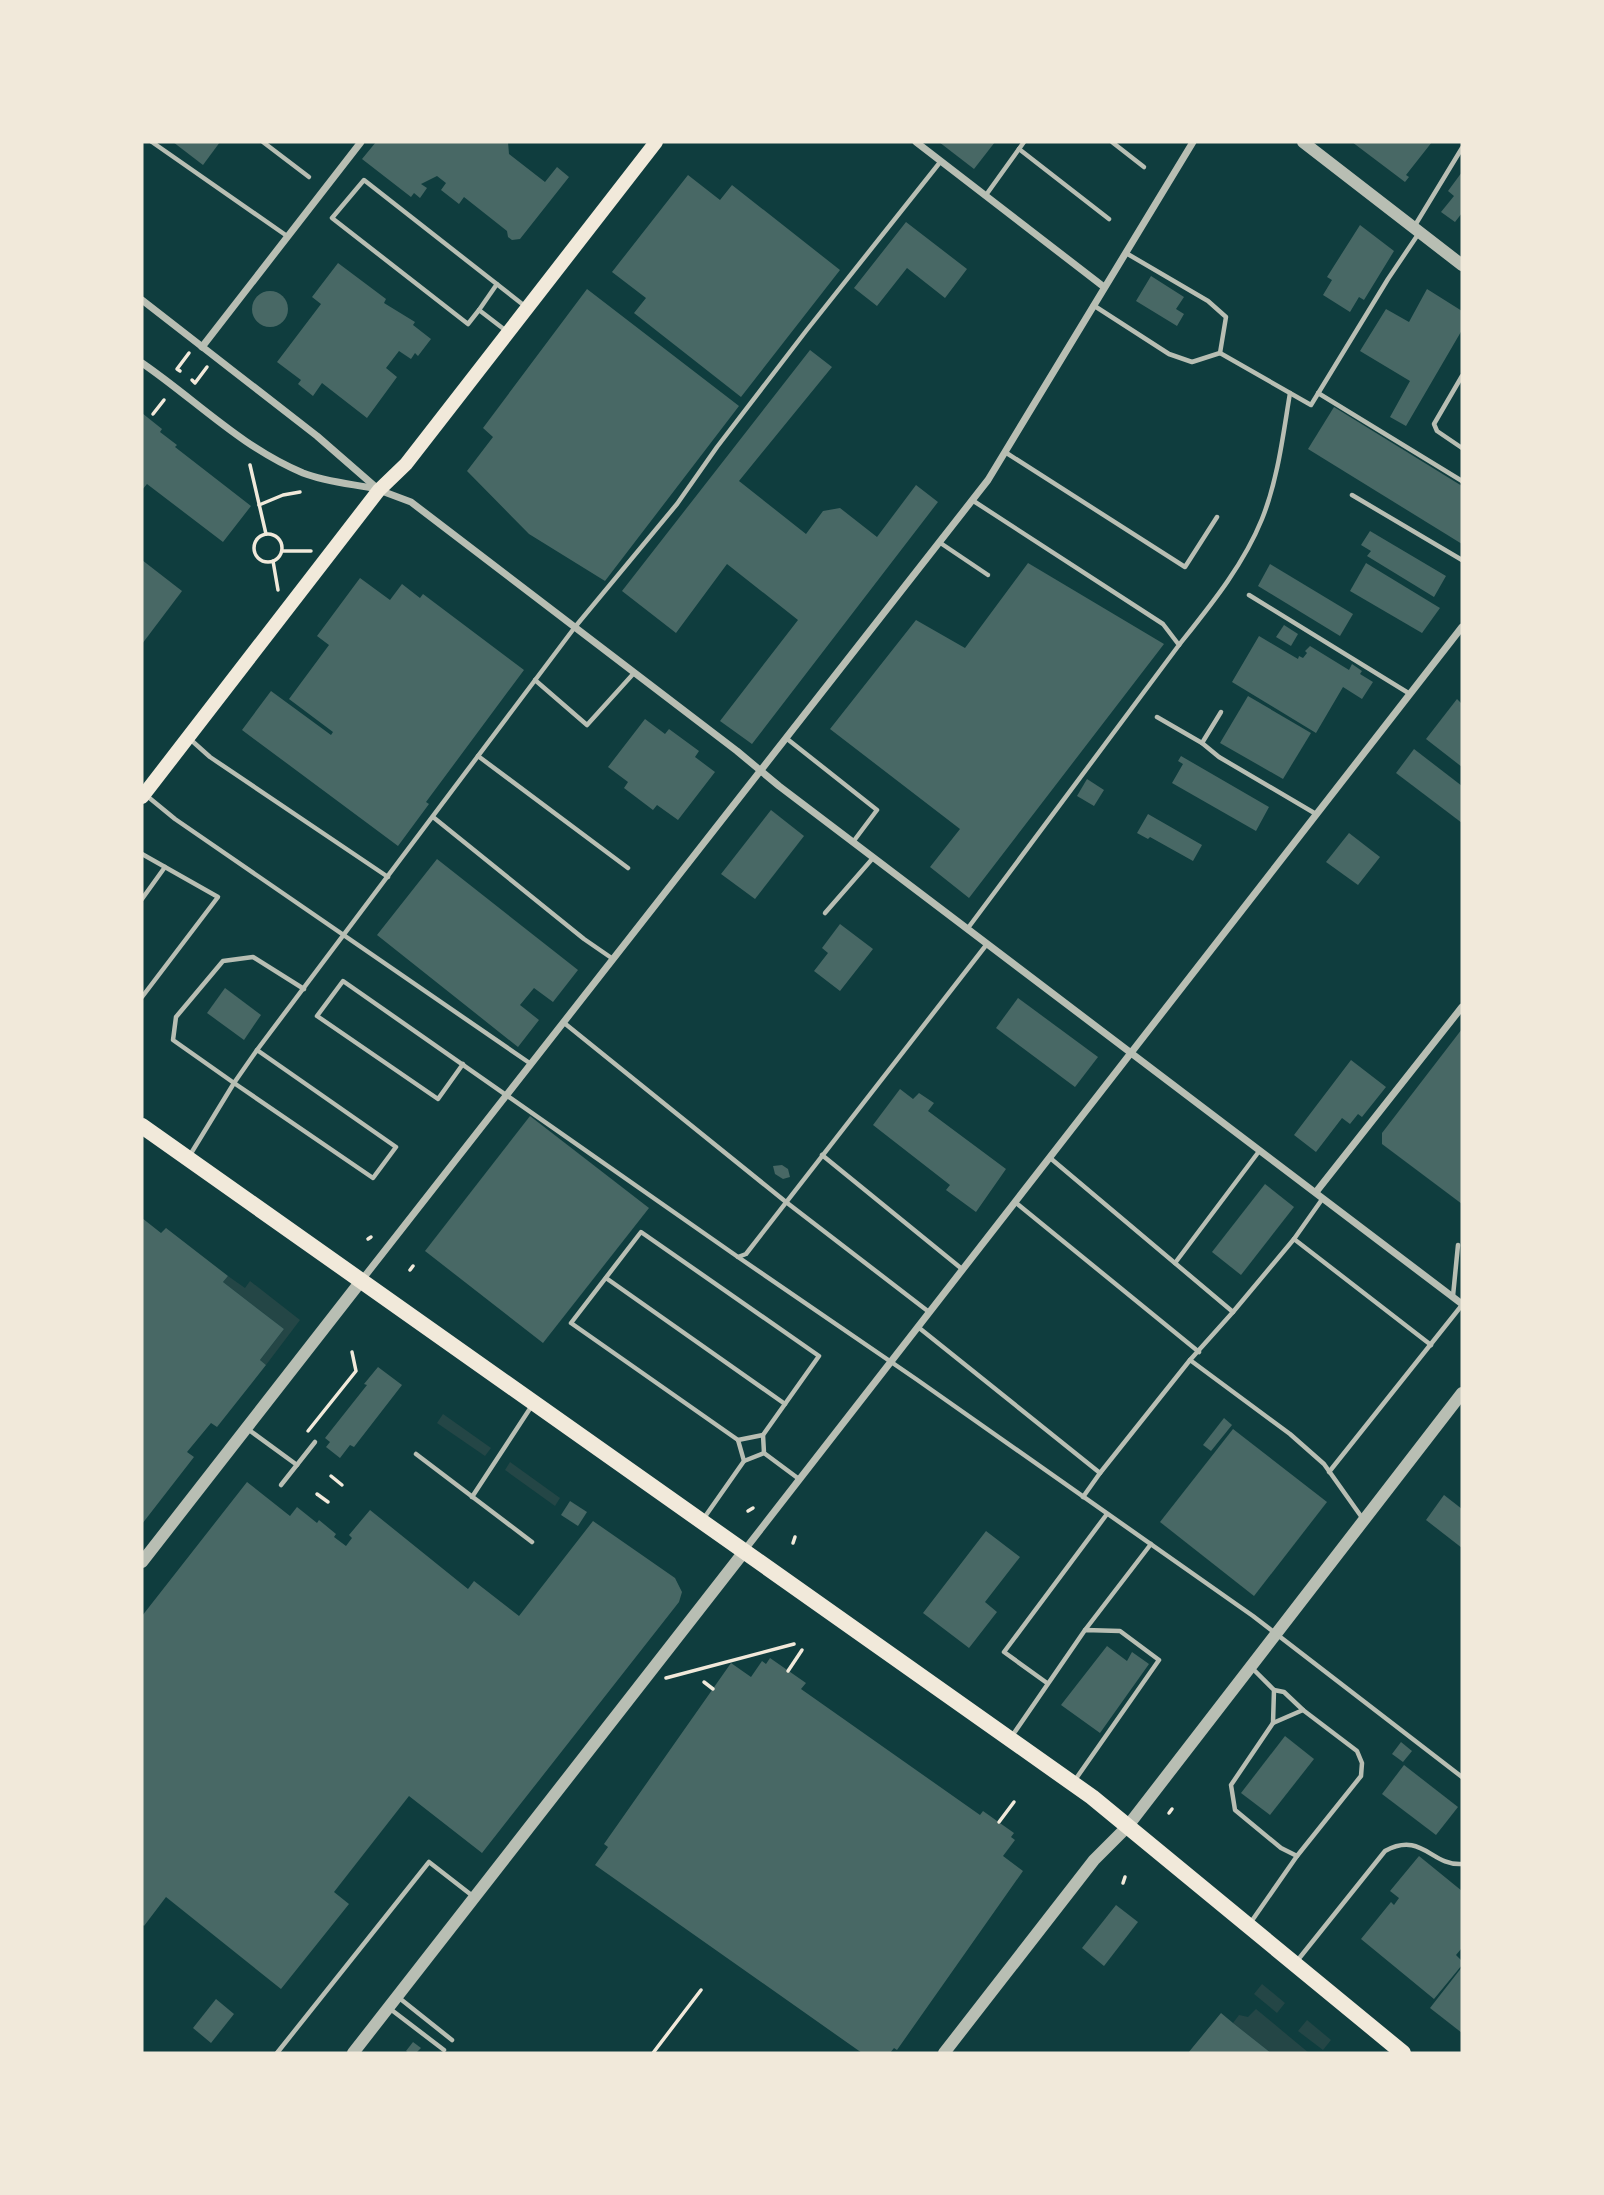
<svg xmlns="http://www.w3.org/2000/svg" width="1604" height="2195" font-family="'Nunito Sans',sans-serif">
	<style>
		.green { fill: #244646 }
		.building { fill: #486865 }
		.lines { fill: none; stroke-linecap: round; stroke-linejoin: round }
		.path { stroke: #f1e9da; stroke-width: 3.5 }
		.service { stroke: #b8beb3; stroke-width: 4.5 }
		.minor { stroke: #b8beb3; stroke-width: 7 }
		.tertiary { stroke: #b8beb3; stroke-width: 12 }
		.secondary { stroke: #f1e9da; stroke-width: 14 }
		.primary { stroke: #f1e9da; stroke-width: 16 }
	</style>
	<rect width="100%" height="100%" fill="#0f3d3e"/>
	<g class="green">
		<path d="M228,1276l17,12 5,-7 50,39 -34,45 -6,-5 24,-31 -61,-47z"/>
		<path d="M443,1414l48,34 -6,8 -48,-33z"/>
		<path d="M510,1462l50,36 -5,8 -50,-36z"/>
		<path d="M1262,1984l23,19 -8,10 -23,-19z"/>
		<path d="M1256,2009l53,44h-38l-38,-30 6,-8 9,2z"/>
		<path d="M1307,2020l24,20 -8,10 -25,-19z"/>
	</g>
	<g class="building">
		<path d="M173,142h47l-17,23z"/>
		<path d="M376,142h132l1,12 36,28 12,-15 12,10 -49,62 -8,1 -4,-3 -1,-6 -43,-34 -5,7 -18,-14 5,-7 -9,-7 -16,8 6,4 -7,10 -6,-5 -3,4 -49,-38z"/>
		<path d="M939,142h56l-21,27z"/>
		<path d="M1352,142h80l-26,33 3,2 -4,5z"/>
		<path d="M1462,172v41l-7,9 -14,-10 13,-16 -6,-5z"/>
		<path d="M688,175l32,25 12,-15 108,85 -99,127 -107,-84 12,-15 -34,-26z"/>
		<path d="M906,222l61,47 -22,29 -38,-30 -30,38 -23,-18z"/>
		<path d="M1360,225l34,26 -30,49 -5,-3 -9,15 -27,-17 9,-15 -5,-3z"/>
		<path d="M338,263l48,36 -2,4 31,19 -2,3 18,14 -13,17 -3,-3 -4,6 -12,-8 -13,17 11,9 -30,41 -45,-35 -9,13 -15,-12 3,-4 -24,-18 44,-58 -9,-7z"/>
		<path d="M1151,276l33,21 -8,12 8,5 -7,12 -41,-25z"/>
		<path d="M587,289l152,117 -134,175 -76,-47 -62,-63 26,-34 -10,-9z"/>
		<path d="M1427,289l35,22v19l-56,96 -16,-9 20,-36 -50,-30 26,-42 23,13z"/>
		<circle cx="270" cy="309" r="18"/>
		<path d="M810,350l22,17 -93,114 67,53 17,-23 17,-3 37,29 39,-52 22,17 -186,242 -32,-23 78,-101 -71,-56 -51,69 -54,-42z"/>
		<path d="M1334,407l128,79v58l-154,-95z"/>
		<path d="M142,413l20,16 -2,3 17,13 -2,2 76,59 -28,36 -76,-58 -5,6z"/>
		<path d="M1370,531l76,45 -12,21 -67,-41 4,-5 -10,-6z"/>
		<path d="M142,560l40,31 -40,53z"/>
		<path d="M1028,563l136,81 -195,254 -39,-31 30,-38 -130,-100 86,-109 49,28z"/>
		<path d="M1366,563l74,45 -18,25 -72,-42z"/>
		<path d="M1270,564l83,50 -13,22 -82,-50z"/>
		<path d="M360,578l30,22 12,-16 18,14 3,-4 101,76 -98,132 3,2 -31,42 -156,-116 29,-39 60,44 2,-3 -44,-33 40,-54 -12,-9z"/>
		<path d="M1284,625l14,9 -7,12 -15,-9z"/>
		<path d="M1259,636l39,23 1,-3 4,2 4,-5 -2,-2 5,-5 39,24 3,-6 10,7 -2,3 13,8 -11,17 -19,-12 -27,46 -84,-51z"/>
		<path d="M1248,696l63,37 -28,46 -63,-36z"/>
		<path d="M1457,699l5,5v63l-36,-28z"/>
		<path d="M645,719l20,15 4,-5 30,22 -4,6 20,15 -37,48 -21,-15 -4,5 -29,-22 4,-6 -20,-15z"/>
		<path d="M1414,749l48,37v37l-66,-50z"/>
		<path d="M1181,756l88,51 -13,24 -84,-48 11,-19 -5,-3z"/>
		<path d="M1087,779l17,11 -10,16 -17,-10z"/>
		<path d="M771,810l33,26 -49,63 -34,-25z"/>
		<path d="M1148,814l54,31 -9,16 -43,-24 -2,2 -11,-6z"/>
		<path d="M1349,833l31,24 -22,28 -32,-23z"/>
		<path d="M437,859l141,111 -25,32 -19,-14 -14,17 19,15 -21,27 -141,-112z"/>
		<path d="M840,924l33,25 -33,42 -26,-20 14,-18 -6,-5z"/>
		<path d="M225,988l36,27 -17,25 -37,-27z"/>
		<path d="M1018,998l80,59 -23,30 -79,-59z"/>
		<path d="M1462,1029v175l-80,-60v-11z"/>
		<path d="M1351,1060l35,27 -24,30 -4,-3 -8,10 -8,-6 -26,34 -22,-17z"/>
		<path d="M900,1089l13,10 6,-6 15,10 -6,8 78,58 -30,43 -30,-22 4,-5 -77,-60z"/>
		<path d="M530,1116l119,92 -106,135 -118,-92z"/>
		<path d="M782,1165l6,4 2,8 -7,2 -8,-5 -2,-8z"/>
		<path d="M1265,1184l29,23 -53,68 -29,-23z"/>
		<path d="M142,1218l19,15 5,-5 62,48 -5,6 61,47 -24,31 6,5 -49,62 -6,-4 -24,29 7,5 -52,67z"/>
		<path d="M378,1367l24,18 -48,62 -4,-2 -10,13 -14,-11 4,-5 -5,-4 42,-53 -3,-1z"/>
		<path d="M1224,1418l8,7 -21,26 -8,-6z"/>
		<path d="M1233,1429l94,73 -73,94 -94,-74z"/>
		<path d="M247,1482l43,34 7,-9 20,16 2,-3 17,14 -2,3 12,9 6,-8 -3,-3 21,-25 98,79 6,-8 45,35 74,-95 82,57 7,14 -3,10 -197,251 -73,-57 -75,96 15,12 -68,85 -115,-92 -22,29 -2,-2v-308z"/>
		<path d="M1444,1495l18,14v39l-36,-28z"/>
		<path d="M570,1501l17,11 -9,14 -17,-11z"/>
		<path d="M986,1531l34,26 -35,45 12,10 -28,36 -46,-35z"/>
		<path d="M1107,1646l20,15 5,-9 17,12 -49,69 -39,-28z"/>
		<path d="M770,1658l36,25 -5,6 179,126 3,-4 31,22 -3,4 4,3 -12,16 20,15 -126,179 -3,-2 -4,5h-28l-267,-188 13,-18 -4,-3 127,-181 20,14 11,-16 4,3z"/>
		<path d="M1285,1736l29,23 -44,56 -29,-22z"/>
		<path d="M1401,1742l11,9 -9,11 -11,-8z"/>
		<path d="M1404,1765l54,42 -22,28 -54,-41z"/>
		<path d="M1419,1856l43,35v60l-1,-2 -5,6 6,6v4l-28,34 -73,-60 30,-37 3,3 5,-7 -9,-7z"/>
		<path d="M1116,1905l22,17 -34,44 -22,-18z"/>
		<path d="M1462,1967v66l-32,-25z"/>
		<path d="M216,1999l18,15 -23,29 -18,-15z"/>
		<path d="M1221,2013l12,10 38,30h-83z"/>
		<path d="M413,2042l8,6 -5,5h-7l-3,-2z"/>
	</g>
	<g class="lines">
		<g class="path">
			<path d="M180,371l-3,-2 12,-16"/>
			<path d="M192,380l3,3 12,-16"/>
			<path d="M153,414l11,-14"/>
			<path d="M250,465l16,69"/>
			<path d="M259,505l24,-10 17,-3"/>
			<circle cx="268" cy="548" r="14"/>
			<path d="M282,551h29"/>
			<path d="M273,561l5,29"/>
			<path d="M368,1239l3,-2"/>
			<path d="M410,1270l3,-4"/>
			<path d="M308,1431l48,-60 -4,-19"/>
			<path d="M331,1476l11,9"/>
			<path d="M317,1494l11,8"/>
			<path d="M748,1511l5,-3"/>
			<path d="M793,1543l2,-6"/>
			<path d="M788,1671l14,-21"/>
			<path d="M666,1678l128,-34"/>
			<path d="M704,1682l9,7"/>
			<path d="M1169,1813l3,-4"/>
			<path d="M999,1822l15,-20"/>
			<path d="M1123,1883l2,-6"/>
			<path d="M653,2053l48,-63"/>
		</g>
		<g class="service">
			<path d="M152,142l135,94"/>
			<path d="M263,142l46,35"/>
			<path d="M1112,142l32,25"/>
			<path d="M1019,149l90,70"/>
			<path d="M986,195l38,-53"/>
			<path d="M1414,227l48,-79"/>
			<path d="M1126,253l82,48 18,16 -6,36"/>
			<path d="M1093,305l76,49 23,8 28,-9 91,52 77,-126 31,-46"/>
			<path d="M479,310l18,-26"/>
			<path d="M505,330l-26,-20 -11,14 -136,-106 32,-38 162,127"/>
			<path d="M1462,376l-28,48 3,7 25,17"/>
			<path d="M1318,393l144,88"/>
			<path d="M1005,452l180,115 32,-50"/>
			<path d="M1352,495l110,65"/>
			<path d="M939,542l49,33"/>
			<path d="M1249,595l161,99"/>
			<path d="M1179,645c31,-39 64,-79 83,-126 16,-40 21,-84 28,-126"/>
			<path d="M535,680l52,45 47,-52"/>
			<path d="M1157,717l45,26 17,14 97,57"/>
			<path d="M786,738l91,72 -24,32"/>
			<path d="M191,740l19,17 178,120"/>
			<path d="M1202,743l19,-31"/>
			<path d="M478,756l150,112"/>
			<path d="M147,796l28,23 356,245"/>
			<path d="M433,817l151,122 29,20"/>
			<path d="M142,854l76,43 -76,100"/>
			<path d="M142,899l23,-32"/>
			<path d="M825,913l48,-55"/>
			<path d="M968,928l211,-283 -16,-21 -191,-124"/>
			<path d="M563,1022l223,180 143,110"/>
			<path d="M257,1050l318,-423 102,-123 40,-57 89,-116 135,-170"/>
			<path d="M463,1064l-25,35 -121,-83 26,-35 395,276 8,-3 241,-310"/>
			<path d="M190,1155l44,-72 139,95 23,-31 -139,-97 -23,33 -61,-43 3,-23 47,-56 30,-4 51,32"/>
			<path d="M822,1155l140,114"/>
			<path d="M1049,1157l184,155 -43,48 -90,113"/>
			<path d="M1323,1198l-29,41 137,106"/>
			<path d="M1015,1202l184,150"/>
			<path d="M738,1257l178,122 337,237 209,161"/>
			<path d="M1175,1263l85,-113"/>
			<path d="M606,1278l179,126"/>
			<path d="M1453,1296l5,-51"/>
			<path d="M1233,1312l61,-73"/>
			<path d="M918,1327l182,146 -17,24"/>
			<path d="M1190,1360l100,74 34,30 39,55"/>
			<path d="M249,1430l48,35"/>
			<path d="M738,1440l25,-5"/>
			<path d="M416,1454l116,88"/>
			<path d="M744,1461l20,-8"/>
			<path d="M1329,1472l133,-167"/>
			<path d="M281,1485l34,-43"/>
			<path d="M472,1497l59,-90"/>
			<path d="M704,1518l40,-57 -6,-21 -167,-117 70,-91 178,124 -56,79 1,18 35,26"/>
			<path d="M1085,1630l66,-86"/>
			<path d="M1251,1667l23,23 -1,33 -42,62 4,25 46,38 16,8"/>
			<path d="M1047,1683l-43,-31 103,-138"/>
			<path d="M1273,1723l30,-13"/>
			<path d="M1012,1736l73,-106 35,1 39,29 -84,120"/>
			<path d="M1251,1922l46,-66 64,-80 1,-13 -5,-12 -54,-41 -19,-18 -10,-2"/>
			<path d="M1297,1961l88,-110c37,-20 46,15 77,13"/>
			<path d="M398,1997l54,43"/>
			<path d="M389,2008l55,42"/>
			<path d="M277,2053l152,-191 45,35"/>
		</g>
		<g class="minor">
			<path d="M916,142l188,145"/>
			<path d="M142,300l175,136 62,54 32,12 326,249 42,35 683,518"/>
			<path d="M202,347l159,-205"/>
			<path d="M142,363c54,37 99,84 161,110 23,9 50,11 74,16"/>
			<path d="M1316,1192l146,-185"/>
			<path d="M361,1281l627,-801 205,-338"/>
			<path d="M743,1552l719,-925"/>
		</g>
		<g class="tertiary">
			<path d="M1303,142l159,123"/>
			<path d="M142,1562l219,-281"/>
			<path d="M353,2053l390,-500"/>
			<path d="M944,2053l150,-193 33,-33 335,-434"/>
		</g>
		<path class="secondary" d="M142,797l237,-307 27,-26 250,-322"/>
		<path class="primary" d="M142,1126l950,671 311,256"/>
	</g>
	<rect width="1604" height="2195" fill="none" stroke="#f1e9da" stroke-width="287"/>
</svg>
